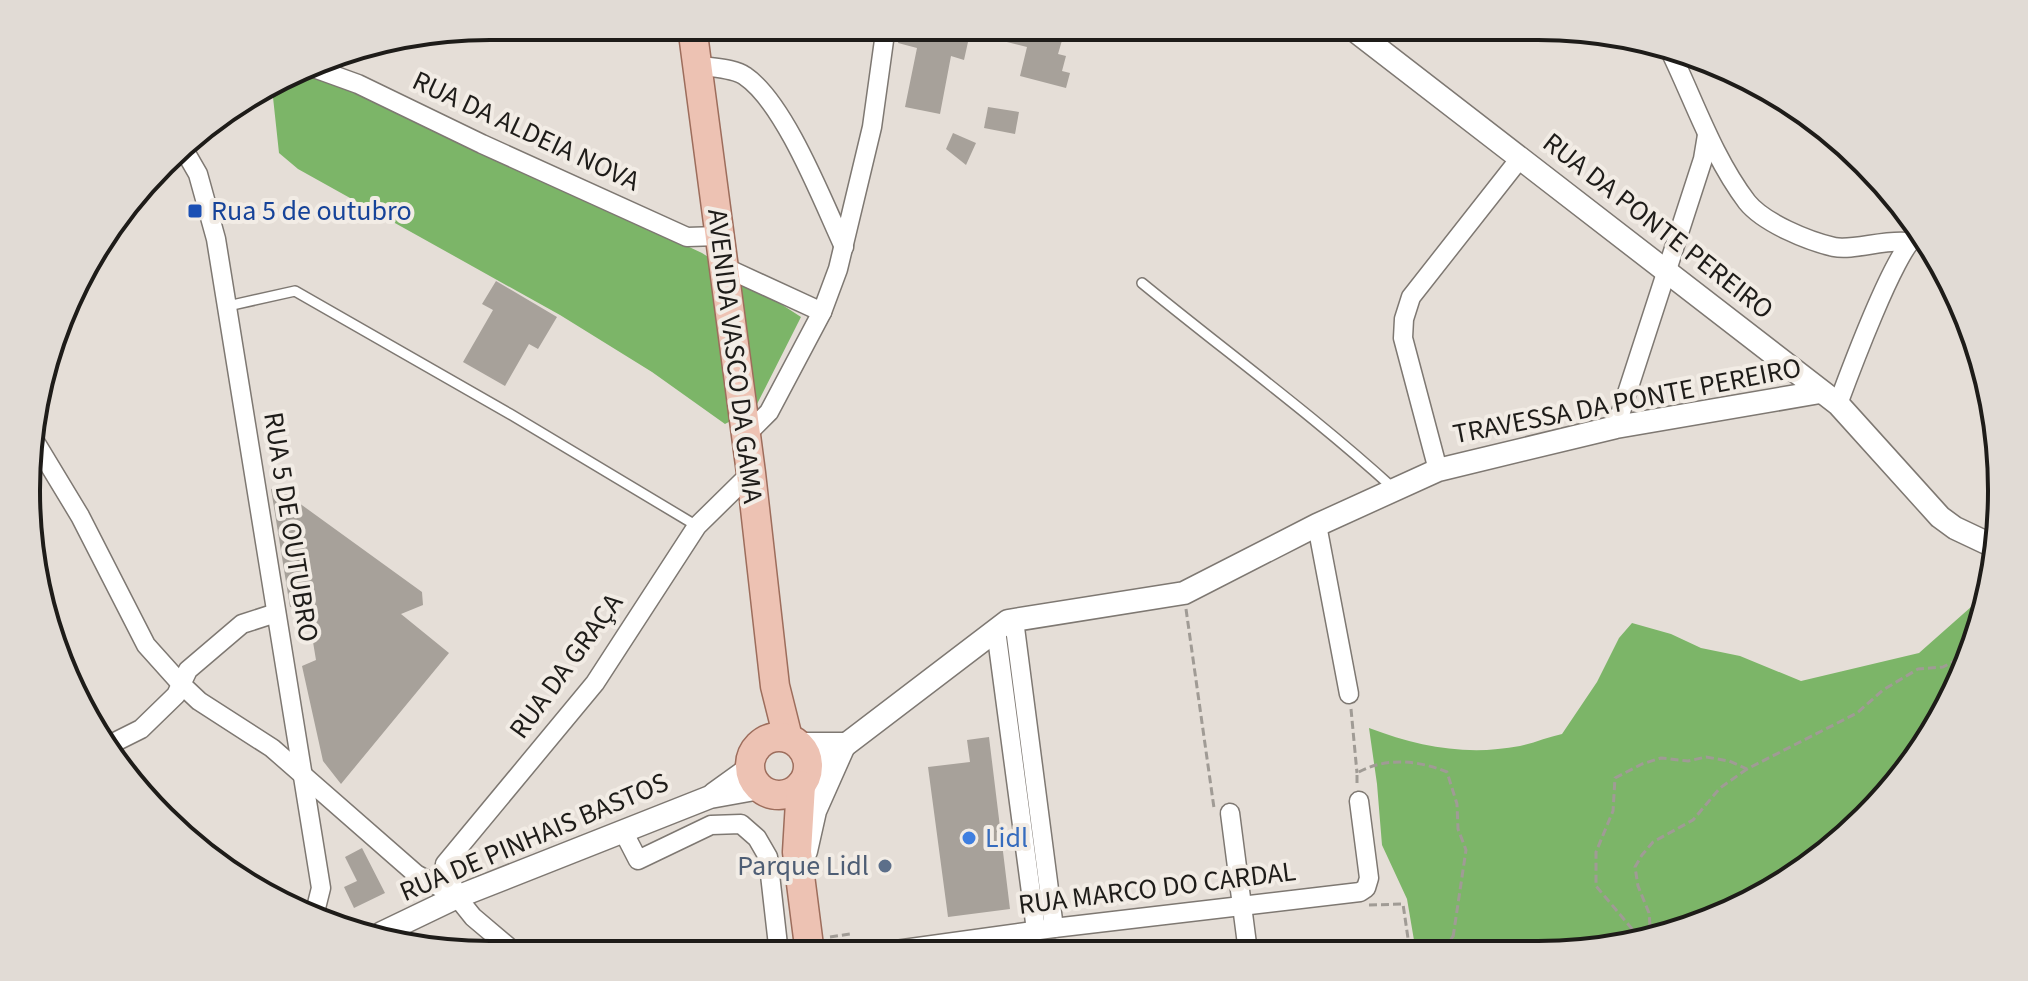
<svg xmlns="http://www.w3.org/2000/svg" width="2028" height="981" font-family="'Source Sans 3',sans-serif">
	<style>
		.forest { fill: #7cb568 }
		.building { fill: #a7a19a }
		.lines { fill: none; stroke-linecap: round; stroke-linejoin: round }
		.service-casing { stroke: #7e7872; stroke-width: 12 }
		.minor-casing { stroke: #7e7872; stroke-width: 21 }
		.tertiary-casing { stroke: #7e7872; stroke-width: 25 }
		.primary-casing { stroke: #9d6d5c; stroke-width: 31 }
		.path { stroke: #a09b95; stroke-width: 3; stroke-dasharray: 8 4; stroke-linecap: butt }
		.service { stroke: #fff; stroke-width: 9 }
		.minor { stroke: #fff; stroke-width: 18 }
		.tertiary { stroke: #fff; stroke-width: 22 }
		.primary { stroke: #edc2b3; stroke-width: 28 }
		.transit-dot { fill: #1a4fb4; stroke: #f2ece5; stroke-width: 3 }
		.shop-dot { fill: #3f7fe0; stroke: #f2ece5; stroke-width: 3 }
		.service-dot { fill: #5c6f8a; stroke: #f2ece5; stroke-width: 3 }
		.labels { text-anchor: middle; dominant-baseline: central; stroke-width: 8; stroke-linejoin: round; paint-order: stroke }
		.street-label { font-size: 28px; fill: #1e1c19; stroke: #f2ece5 }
		.transit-label { font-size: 28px; fill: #164399; stroke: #f2ece5; text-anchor: start }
		.shop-label { font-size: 28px; fill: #366cbe; stroke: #f2ece5; text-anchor: start }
		.service-label { font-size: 28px; fill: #4e5e75; stroke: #f2ece5; text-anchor: end }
		.rim { fill: none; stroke: #1e1c19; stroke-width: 4 }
	</style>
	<rect width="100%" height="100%" fill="#e5ded7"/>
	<g class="forest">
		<path d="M303,71l103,44 296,138 99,64 -46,91 -30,16 -73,-52 -92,-57 -262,-146 -19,-16 -7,-65z"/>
		<path d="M1980,599l-14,70 -60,105 -86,85 -105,61 -116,31 -183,1 -9,-53 -25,-54 -5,-61 -8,-56c50,19 98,28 151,18 14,-3 28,-9 42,-12l35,-52 22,-44 13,-15 39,11 30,14 39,8 61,25 118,-28z"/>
	</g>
	<g class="building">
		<path d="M902,26h156l-3,10 8,1 -5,17 8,2 -4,15 8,2 -4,15 -46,-12 7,-29 -57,-14 -6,27 -13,-4 -11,58 -35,-7 12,-59 -19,-5z"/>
		<path d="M988,107l31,5 -4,22 -31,-6z"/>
		<path d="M953,133l23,10 -10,22 -20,-16z"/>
		<path d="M496,281l61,36 -19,32 -9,-5 -24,42 -42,-24 30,-52 -11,-6z"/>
		<path d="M294,484l-6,11 134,97 1,13 -22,9 48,39 -108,131 -18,-23 -21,-95 14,-6 -9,-54 -17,1 -19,-118z"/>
		<path d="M989,737l21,172 -62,8 -20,-150 42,-5 -3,-22z"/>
		<path d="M362,848l23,45 -31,15 -10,-21 13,-6 -12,-24z"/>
	</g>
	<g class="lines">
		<defs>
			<g id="service">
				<path d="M1142,283c83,68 172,133 251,205"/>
				<path d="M228,306l67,-15 215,123 187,112"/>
			</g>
			<g id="minor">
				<path d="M668,26l24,4"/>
				<path d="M1671,53c24,50 42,104 76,149 17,21 61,39 87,45 19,4 50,-8 74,-5"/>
				<path d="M697,65c15,3 37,3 48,11 40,27 78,126 99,171"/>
				<path d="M311,67l47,17 124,60 205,93 32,-1"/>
				<path d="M183,148l15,26 18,65 105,649 -8,32"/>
				<path d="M722,266l100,46"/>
				<path d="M1838,404c10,-27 58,-156 77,-166"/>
				<path d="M1616,427l87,-268 4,-24"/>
				<path d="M745,436l24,-24 53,-100 16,-43 34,-142 14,-101"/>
				<path d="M34,440l46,76 66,129 35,39 18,17 73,47 144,126 41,23"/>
				<path d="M1438,470l-35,-132 1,-19 7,-22 110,-140"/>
				<path d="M1317,525l32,169"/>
				<path d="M1014,620l40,308"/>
				<path d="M996,630l40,300"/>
				<path d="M111,744l30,-15 35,-34 12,-25 54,-46 34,-11"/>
				<path d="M1230,813l18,139"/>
				<path d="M623,831l15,29 73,-35 30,-1 16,14 11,19 11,97"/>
				<path d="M867,954l187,-26 306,-36 6,-4 3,-10 -10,-77"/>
				<path d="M518,955l-45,-38 -16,-20 -12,-33 150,-181 102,-157 54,-53"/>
			</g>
			<g id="tertiary">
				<path d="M1349,26l489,378 102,113 15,11 36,17"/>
				<path d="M798,744h48"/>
				<path d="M806,775l202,-154 176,-28 133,-68 121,-55 178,-43 204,-35"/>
				<path d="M714,794l36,-26"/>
				<path d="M806,851l9,-40 28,-63"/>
				<path d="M382,933l75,-36 253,-100 50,-9"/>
			</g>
			<g id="primary">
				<path d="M692,26l59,447 24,213 13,52"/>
				<circle cx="779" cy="766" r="29"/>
				<path d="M801,785l-4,67 13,102"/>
			</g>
		</defs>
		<use href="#service" class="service-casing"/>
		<use href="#minor" class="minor-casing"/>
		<use href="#tertiary" class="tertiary-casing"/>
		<use href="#primary" class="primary-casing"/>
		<g class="path">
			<path d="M1186,609l28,199"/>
			<path d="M1351,709l6,64"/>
			<path d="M1357,783v-10c28,-16 61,-13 90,-1l10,32 1,25 8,21 -15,101"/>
			<path d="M1369,905l34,-1 7,48"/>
			<path d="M830,937l20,-3"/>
			<path d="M1651,937l-2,-24 -11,-27 -3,-19 7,-12 11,-13 40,-22 27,-32 27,-19"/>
			<path d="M1635,941l-2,-11 -37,-44v-34l17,-41 2,-33 27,-14 19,-6 27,3 18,-4 23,4 18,8 110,-56 26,-23 35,-21 25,-2 27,-14"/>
			<path d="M1444,952l9,-16"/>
		</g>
		<use href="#service" class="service"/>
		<use href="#minor" class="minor"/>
		<use href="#tertiary" class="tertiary"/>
		<use href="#primary" class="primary"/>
	</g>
	<rect class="transit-dot" x="187" y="203" width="16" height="16" rx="4"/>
	<circle class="shop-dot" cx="969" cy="838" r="8"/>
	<circle class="service-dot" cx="885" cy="866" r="8"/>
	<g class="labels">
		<g class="street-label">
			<text transform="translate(526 131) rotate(25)">RUA DA ALDEIA NOVA</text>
			<text transform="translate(1658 226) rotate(38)">RUA DA PONTE PEREIRO</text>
			<text transform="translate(735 356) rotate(83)">AVENIDA VASCO DA GAMA</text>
			<text transform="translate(1627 401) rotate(-11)">TRAVESSA DA PONTE PEREIRO</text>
			<text transform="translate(291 527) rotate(81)">RUA 5 DE OUTUBRO</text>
			<text transform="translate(566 666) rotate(-54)">RUA DA GRAÇA</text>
			<text transform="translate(534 837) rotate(-23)">RUA DE PINHAIS BASTOS</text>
			<text transform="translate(1157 888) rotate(-7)">RUA MARCO DO CARDAL</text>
		</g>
		<g class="transit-label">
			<text x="211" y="211">Rua 5 de outubro</text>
		</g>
		<g class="shop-label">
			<text x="985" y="838">Lidl</text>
		</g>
		<g class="service-label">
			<text x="869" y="866">Parque Lidl</text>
		</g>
	</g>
	<path d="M0 0H2028V981H0ZM490 40H1538A450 450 0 0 1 1988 490V491A450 450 0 0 1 1538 941H490A450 450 0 0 1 40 491V490A450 450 0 0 1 490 40Z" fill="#e1dbd5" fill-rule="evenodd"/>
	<path class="rim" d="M490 40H1538A450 450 0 0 1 1988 490V491A450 450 0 0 1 1538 941H490A450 450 0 0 1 40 491V490A450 450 0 0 1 490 40Z"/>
</svg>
